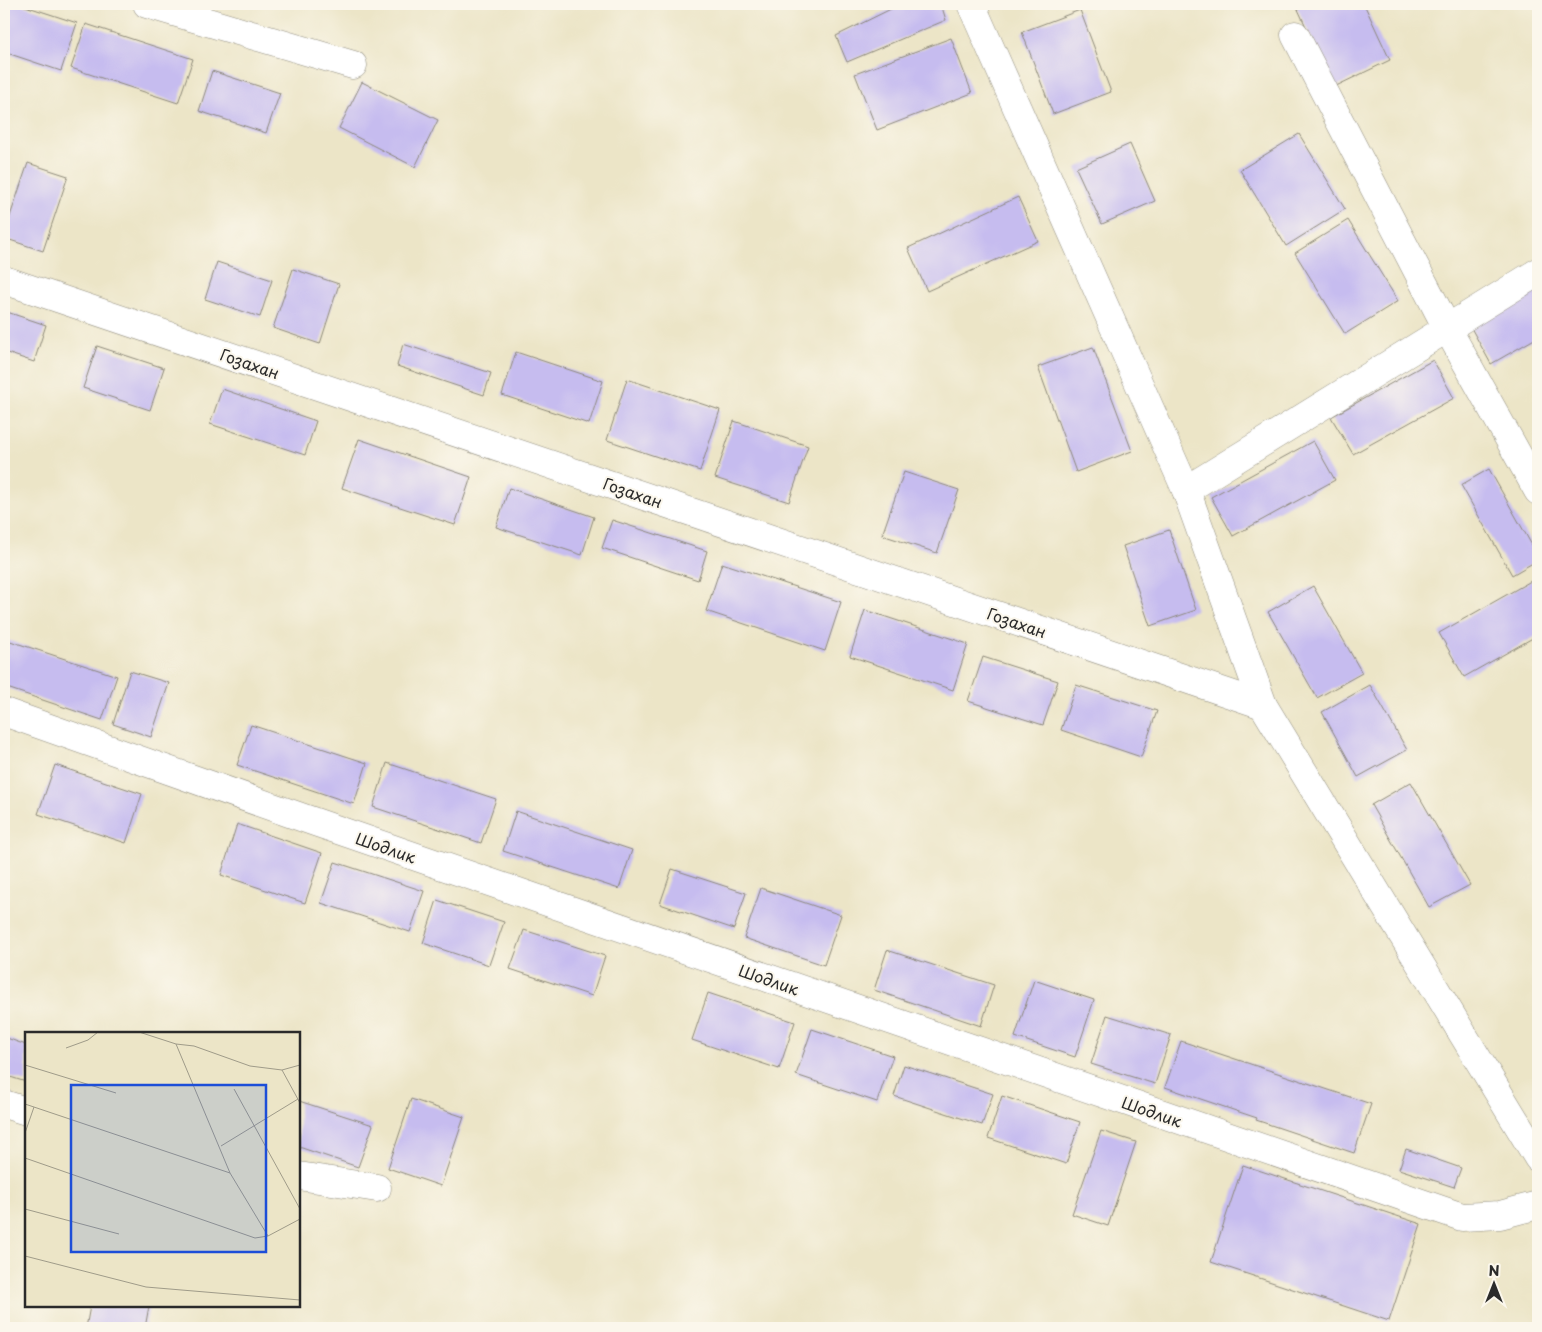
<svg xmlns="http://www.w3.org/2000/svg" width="1542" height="1332" font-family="'Playpen Sans',sans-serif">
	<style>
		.building { fill: #c6bcef }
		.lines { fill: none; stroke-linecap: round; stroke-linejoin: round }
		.street-casing { stroke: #8c8879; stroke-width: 29 }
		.street { stroke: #fff; stroke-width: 28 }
		.labels { text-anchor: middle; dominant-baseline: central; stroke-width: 4; stroke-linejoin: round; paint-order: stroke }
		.street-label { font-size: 16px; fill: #2b2b2b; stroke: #fbf7ec }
		.inset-road { fill: none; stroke: #9f9b89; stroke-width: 1 }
		.view { fill: #1d4ed8; fill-opacity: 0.15; stroke: #1d4ed8; stroke-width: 2.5 }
		.inset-edge { fill: none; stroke: #2b2b2b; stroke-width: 2.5 }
	</style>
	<rect width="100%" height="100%" fill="#fbf7ec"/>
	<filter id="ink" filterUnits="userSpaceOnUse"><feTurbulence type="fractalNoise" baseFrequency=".02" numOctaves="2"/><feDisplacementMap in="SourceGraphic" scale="10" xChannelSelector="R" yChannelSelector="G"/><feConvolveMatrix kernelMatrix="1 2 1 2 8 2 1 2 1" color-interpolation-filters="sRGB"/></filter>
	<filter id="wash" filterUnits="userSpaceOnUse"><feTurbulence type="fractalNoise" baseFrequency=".0096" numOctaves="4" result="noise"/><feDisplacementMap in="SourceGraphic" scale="20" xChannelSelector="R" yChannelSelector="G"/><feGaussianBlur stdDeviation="1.12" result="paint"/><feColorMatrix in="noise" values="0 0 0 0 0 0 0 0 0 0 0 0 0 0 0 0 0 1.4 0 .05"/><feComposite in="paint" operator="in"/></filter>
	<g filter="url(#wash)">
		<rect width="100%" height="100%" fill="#ece5c7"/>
		<g id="blocks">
			<g class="building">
				<path d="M4,4h15l58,19 -16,48 -57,-19z"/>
				<path d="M901,4h40l5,16 -99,42 -11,-26z"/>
				<path d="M1299,4h65l26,56 -56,27 -38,-82z"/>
				<path d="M1080,10l31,82 -58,22 -31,-82z"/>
				<path d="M86,24l107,35 -15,44 -107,-35z"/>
				<path d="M951,38l21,55 -95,37 -22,-56z"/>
				<path d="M212,71l68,22 -14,40 -67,-22z"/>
				<path d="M362,82l76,38 -23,47 -76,-39z"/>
				<path d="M1299,134l46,75 -59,37 -46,-76z"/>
				<path d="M1130,144l25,57 -53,23 -26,-56z"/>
				<path d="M28,163l40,13 -25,75 -39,-13v-4z"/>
				<path d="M1018,197l20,44 -111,50 -19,-43z"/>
				<path d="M1348,220l50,81 -53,33 -50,-81z"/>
				<path d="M217,262l55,18 -12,37 -55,-18z"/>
				<path d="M293,269l46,15 -19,60 -47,-16z"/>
				<path d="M1538,288v49l-47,27 -21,-38z"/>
				<path d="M4,311l42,14 -12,37 -30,-10z"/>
				<path d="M403,344l88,29 -7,22 -87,-29z"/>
				<path d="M97,346l67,22 -14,42 -67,-22z"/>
				<path d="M1093,347l39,104 -56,21 -38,-105z"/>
				<path d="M516,352l87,29 -14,43 -87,-29z"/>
				<path d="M1433,360l21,38 -101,56 -22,-37z"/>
				<path d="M627,379l93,31 -20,61 -93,-31z"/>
				<path d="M222,389l94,32 -11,34 -95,-31z"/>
				<path d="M734,421l74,25 -19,56 -74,-24z"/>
				<path d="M359,439l112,38 -16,48 -113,-37z"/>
				<path d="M1313,441l22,39 -102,56 -22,-39z"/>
				<path d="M1489,469l49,87v4l-26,15 -51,-90z"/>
				<path d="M904,472l55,18 -22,63 -55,-18z"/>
				<path d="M509,488l85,29 -12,38 -86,-28z"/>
				<path d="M612,520l95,31 -9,29 -96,-32z"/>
				<path d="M1169,530l27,80 -46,16 -27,-80z"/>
				<path d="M722,563l119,39 -16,49 -119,-40z"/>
				<path d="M1538,577v58l-74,42 -25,-44z"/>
				<path d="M1313,586l49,87 -45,25 -49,-86z"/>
				<path d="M865,610l103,34 -15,46 -103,-34z"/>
				<path d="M4,639l113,37 -15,44 -98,-33z"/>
				<path d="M983,657l75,24 -15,44 -75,-24z"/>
				<path d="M130,671l39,12 -18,54 -38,-13z"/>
				<path d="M1076,685l81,26 -16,46 -80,-27z"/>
				<path d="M1370,685l37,65 -49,27 -36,-65z"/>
				<path d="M251,725l116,38 -13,41 -117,-39z"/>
				<path d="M387,763l109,36 -15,44 -108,-36z"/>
				<path d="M55,765l87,29 -16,49 -88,-29z"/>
				<path d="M1411,782l59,103 -41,22 -58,-102z"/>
				<path d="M516,811l116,39 -13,39 -116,-38z"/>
				<path d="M237,824l85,29 -17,50 -84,-28z"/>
				<path d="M335,862l89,29 -14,41 -89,-29z"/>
				<path d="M672,869l74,24 -12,36 -74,-25z"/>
				<path d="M761,888l80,27 -17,50 -80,-27z"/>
				<path d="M437,900l67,22 -15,43 -66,-22z"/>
				<path d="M524,930l81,26 -13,40 -82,-27z"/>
				<path d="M887,950l107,35 -13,41 -107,-36z"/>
				<path d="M1034,980l60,20 -19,57 -60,-20z"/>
				<path d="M708,993l87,29 -16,47 -87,-29z"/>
				<path d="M1107,1015l64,20 -16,49 -64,-20z"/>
				<path d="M812,1029l81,27 -16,46 -81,-27z"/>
				<path d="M4,1037l22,8v37l-22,-7z"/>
				<path d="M1181,1041l190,63 -17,49 -98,-33 1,-2 -92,-31z"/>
				<path d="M904,1065l89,29 -11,31 -88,-29z"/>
				<path d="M1002,1096l78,26 -14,42 -78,-26z"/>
				<path d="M411,1099l53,18 -23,69 -53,-18z"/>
				<path d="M299,1101l74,24 -15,42 -59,-20z"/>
				<path d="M1101,1131l35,11 -28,84 -36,-12z"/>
				<path d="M1406,1149l55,19 -7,19 -55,-18z"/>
				<path d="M1243,1165l178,59 -32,97 -178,-59z"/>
				<path d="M90,1306h59l-4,22h-59z"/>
			</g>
		</g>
	</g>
	<g filter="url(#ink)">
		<use href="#blocks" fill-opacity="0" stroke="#8c8879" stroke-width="1"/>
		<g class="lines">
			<defs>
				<g id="street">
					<path d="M147,4l206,61"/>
					<path d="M971,4l215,486 77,215 275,453"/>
					<path d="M1295,35l152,293 91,163"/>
					<path d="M4,280l1259,425"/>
					<path d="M1186,490l352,-218"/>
					<path d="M4,712l311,110 1147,395 38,-2 38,-10"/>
					<path d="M4,1104l22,7"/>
					<path d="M299,1176l78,12"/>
				</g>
			</defs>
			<use href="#street" class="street-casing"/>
			<use href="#street" class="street"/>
		</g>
	</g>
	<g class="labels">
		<g class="street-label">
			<text transform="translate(250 363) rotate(19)">Гозахан</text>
			<text transform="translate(633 492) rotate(19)">Гозахан</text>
			<text transform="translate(1017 622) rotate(19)">Гозахан</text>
			<text transform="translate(386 847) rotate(19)">Шодлик</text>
			<text transform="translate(769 979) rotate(19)">Шодлик</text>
			<text transform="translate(1152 1111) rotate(19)">Шодлик</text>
		</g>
	</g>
	<g transform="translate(25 1032)">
		<rect width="275" height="275" fill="#ece5c7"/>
		<path class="inset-road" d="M114,0l37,12 18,2 56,20 32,4 18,-5M151,12l54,129 38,63M41,16l22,-8 10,-8M0,33l91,28M257,38l18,33M209,57l66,120M0,72l205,69M0,101l9,-26M196,114l77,-47M0,126l230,80 13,-2 32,-17M0,177l94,25M0,224l121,31 154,13"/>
		<path class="view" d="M46,53h195v167h-195z"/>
		<rect width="275" height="275" class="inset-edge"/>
	</g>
	<rect width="1542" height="1332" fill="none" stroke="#fbf7ec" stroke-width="20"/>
	<g transform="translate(1494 1284)" stroke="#fbf7ec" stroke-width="4" paint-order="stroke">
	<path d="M0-4L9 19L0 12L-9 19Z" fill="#2b2b2b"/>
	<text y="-8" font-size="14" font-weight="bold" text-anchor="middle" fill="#2b2b2b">N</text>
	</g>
</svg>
